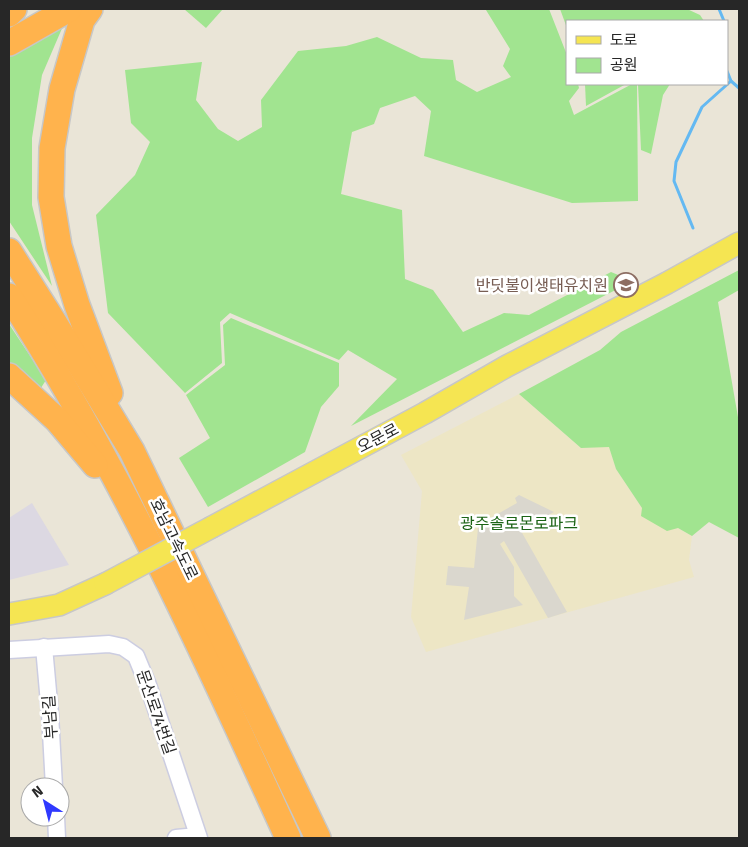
<svg xmlns="http://www.w3.org/2000/svg" width="748" height="847" font-family="'Fira Sans','Noto Sans KR',sans-serif">
	<style>
		.industrial { fill: #dcd8e2 }
		.education { fill: #ede6c5 }
		.green { fill: #a1e490 }
		.plaza { fill: #dad7ce }
		.lines { fill: none; stroke-linecap: round; stroke-linejoin: round }
		.stream { stroke: #64b9f2; stroke-width: 3 }
		.minor-casing { stroke: #cccde1; stroke-width: 19 }
		.major-casing { stroke: #c7c7c7; stroke-width: 24 }
		.highway-casing { stroke: #c7c7c7; stroke-width: 28 }
		.minor { stroke: #fff; stroke-width: 16 }
		.major { stroke: #f5e552; stroke-width: 21 }
		.highway { stroke: #ffb34d; stroke-width: 25 }
		.major-bridge-casing { stroke: #c7c7c7; stroke-width: 24; stroke-linecap: butt }
		.major-bridge { stroke: #f5e552; stroke-width: 21 }
		.labels { text-anchor: middle; dominant-baseline: central; stroke-width: 5; stroke-linejoin: round; paint-order: stroke }
		.education-label { font-size: 16px; fill: #785e54; stroke: #fff; text-anchor: end }
		.street-label { font-size: 16px; fill: #272727; stroke: #fff }
		.park-label { font-size: 16px; fill: #1c6416; stroke: #fff }
	</style>
	<rect width="100%" height="100%" fill="#eae5d7"/>
	<path class="industrial" d="M32,503l37,62 -60,15v-62z"/>
	<path class="education" d="M519,394l62,54 28,-2 7,23 26,39 50,28 -3,24 5,17 -268,75 -15,-35 11,-126 -21,-36z"/>
	<g class="green">
		<path d="M184,9h39l-17,19z"/>
		<path d="M549,9l18,46v29h11l1,4 -10,13 5,14 58,-31h5l1,117 -66,2 -148,-47 7,-45 -16,-15 -35,12 -6,16 -22,8 -11,62 61,16 3,69 28,11 30,42 41,-19 25,2 82,-43 22,9 -282,145 46,-47 -49,-29 -9,10 -109,-47 -10,9 2,41 -37,30 -77,-80 -12,-98 39,-40 15,-33 -19,-19 -6,-53 77,-8 -6,38 22,29 20,12 24,-14 -1,-27 37,-49 48,-5 31,-9 44,21 32,2 3,20 21,12 34,-15 -8,-11 7,-17 -24,-39z"/>
		<path d="M560,9h127l13,6 4,6h-137v7z"/>
		<path d="M63,26l-21,49 -10,63v67l20,81 -43,-65v-165z"/>
		<path d="M585,84h41l-40,22z"/>
		<path d="M638,84h32l-7,11 -12,59 -10,-4z"/>
		<path d="M739,270v20l-21,12 21,121v115l-30,-16 -17,14 -14,-8 -11,3 -26,-15 1,-8 -26,-39 -7,-22 -28,1 -62,-54 81,-44 21,-18z"/>
		<path d="M231,318l108,45v23l-18,21 -16,45 -97,55 -29,-49 31,-20 -24,-43 39,-30 -2,-40z"/>
		<path d="M9,324l37,56 -7,11 -30,-23z"/>
	</g>
	<path class="plaza" d="M519,495l35,17 -33,19 46,81 -19,6 -44,-77 -4,3 14,23v29l9,9 -59,15 5,-33 -23,-2 2,-19 26,2 5,-50 5,-3 3,5 30,-17 -2,-5z"/>
	<g class="lines">
		<g class="stream">
			<path d="M719,9l5,12"/>
			<path d="M727,71l4,10 8,7"/>
			<path d="M693,228l-19,-47 2,-19 26,-55 29,-26"/>
		</g>
		<defs>
			<g id="minor">
				<path d="M44,647l6,67 4,73"/>
				<path d="M9,650l100,-6 14,3 13,9 12,29 51,153"/>
				<path d="M56,817l1,21"/>
				<path d="M176,838l22,-2"/>
			</g>
			<g id="major">
				<path d="M212,527l213,-114 82,-47 160,-83 72,-40"/>
				<path d="M9,614l50,-9 46,-21"/>
			</g>
			<g id="highway">
				<path d="M90,9l-8,11 -20,69 -10,59 -1,49 8,49 18,59 33,88"/>
				<path d="M9,14l5,-5"/>
				<path d="M9,43l60,-34"/>
				<path d="M9,251l45,71 78,129 186,387"/>
				<path d="M9,296c110,171 195,357 279,542"/>
				<path d="M9,376l48,44 38,45"/>
			</g>
		</defs>
		<use href="#minor" class="minor-casing"/>
		<use href="#major" class="major-casing"/>
		<use href="#highway" class="highway-casing"/>
		<use href="#minor" class="minor"/>
		<use href="#major" class="major"/>
		<use href="#highway" class="highway"/>
		<defs>
			<path id="major-bridge" d="M105,584l107,-57"/>
		</defs>
		<use href="#major-bridge" class="major-bridge-casing"/>
		<use href="#major-bridge" class="major-bridge"/>
	</g>
	<defs>
		<symbol id="school-ring" viewBox="-11 -11 22 22"><circle r="9.5" fill="#fff" stroke="#8d6e63" stroke-width="1.5"/><path d="M0-5L7-2L0 1L-7-2ZM-4 1L0 2.5L4 1V4Q0 6-4 4Z" fill="#8d6e63"/></symbol>
	</defs>
	<g fill-rule="evenodd">
		<use href="#school-ring" x="612" y="271" width="28" height="28"/>
	</g>
	<g class="labels">
		<g class="education-label">
			<text x="608" y="285">반딧불이생태유치원</text>
		</g>
		<g class="street-label">
			<text transform="translate(378 438) rotate(-28)">오문로</text>
			<text transform="translate(174 539) rotate(64)">호남고속도로</text>
			<text transform="translate(156 712) rotate(71)">문산로74번길</text>
			<text transform="translate(50 717) rotate(-94)">부남길</text>
		</g>
		<g class="park-label">
			<text x="519" y="523">광주솔로몬로파크</text>
		</g>
	</g>
	<rect width="748" height="847" fill="none" stroke="#272727" stroke-width="20"/>
	<rect x="566" y="20" width="162" height="65" fill="#ffffff" stroke="#a9a9a9"/>
	<rect x="576" y="36" width="25" height="8" fill="#f5e552" stroke="#a9a9a9"/>
	<text x="610" y="45" font-size="15" fill="#272727">도로</text>
	<rect x="576" y="58" width="25" height="15" fill="#a1e490" stroke="#a9a9a9"/>
	<text x="610" y="70" font-size="15" fill="#272727">공원</text>
	<g transform="translate(45 802) rotate(324)"><circle r="24" fill="#ffffff" stroke="#a9a9a9"/>
	<path d="M0-4L9 19L0 12L-9 19Z" fill="#2f39ff"/>
	<text y="-8" font-size="14" font-weight="bold" text-anchor="middle" fill="#272727">N</text>
	</g>
</svg>
